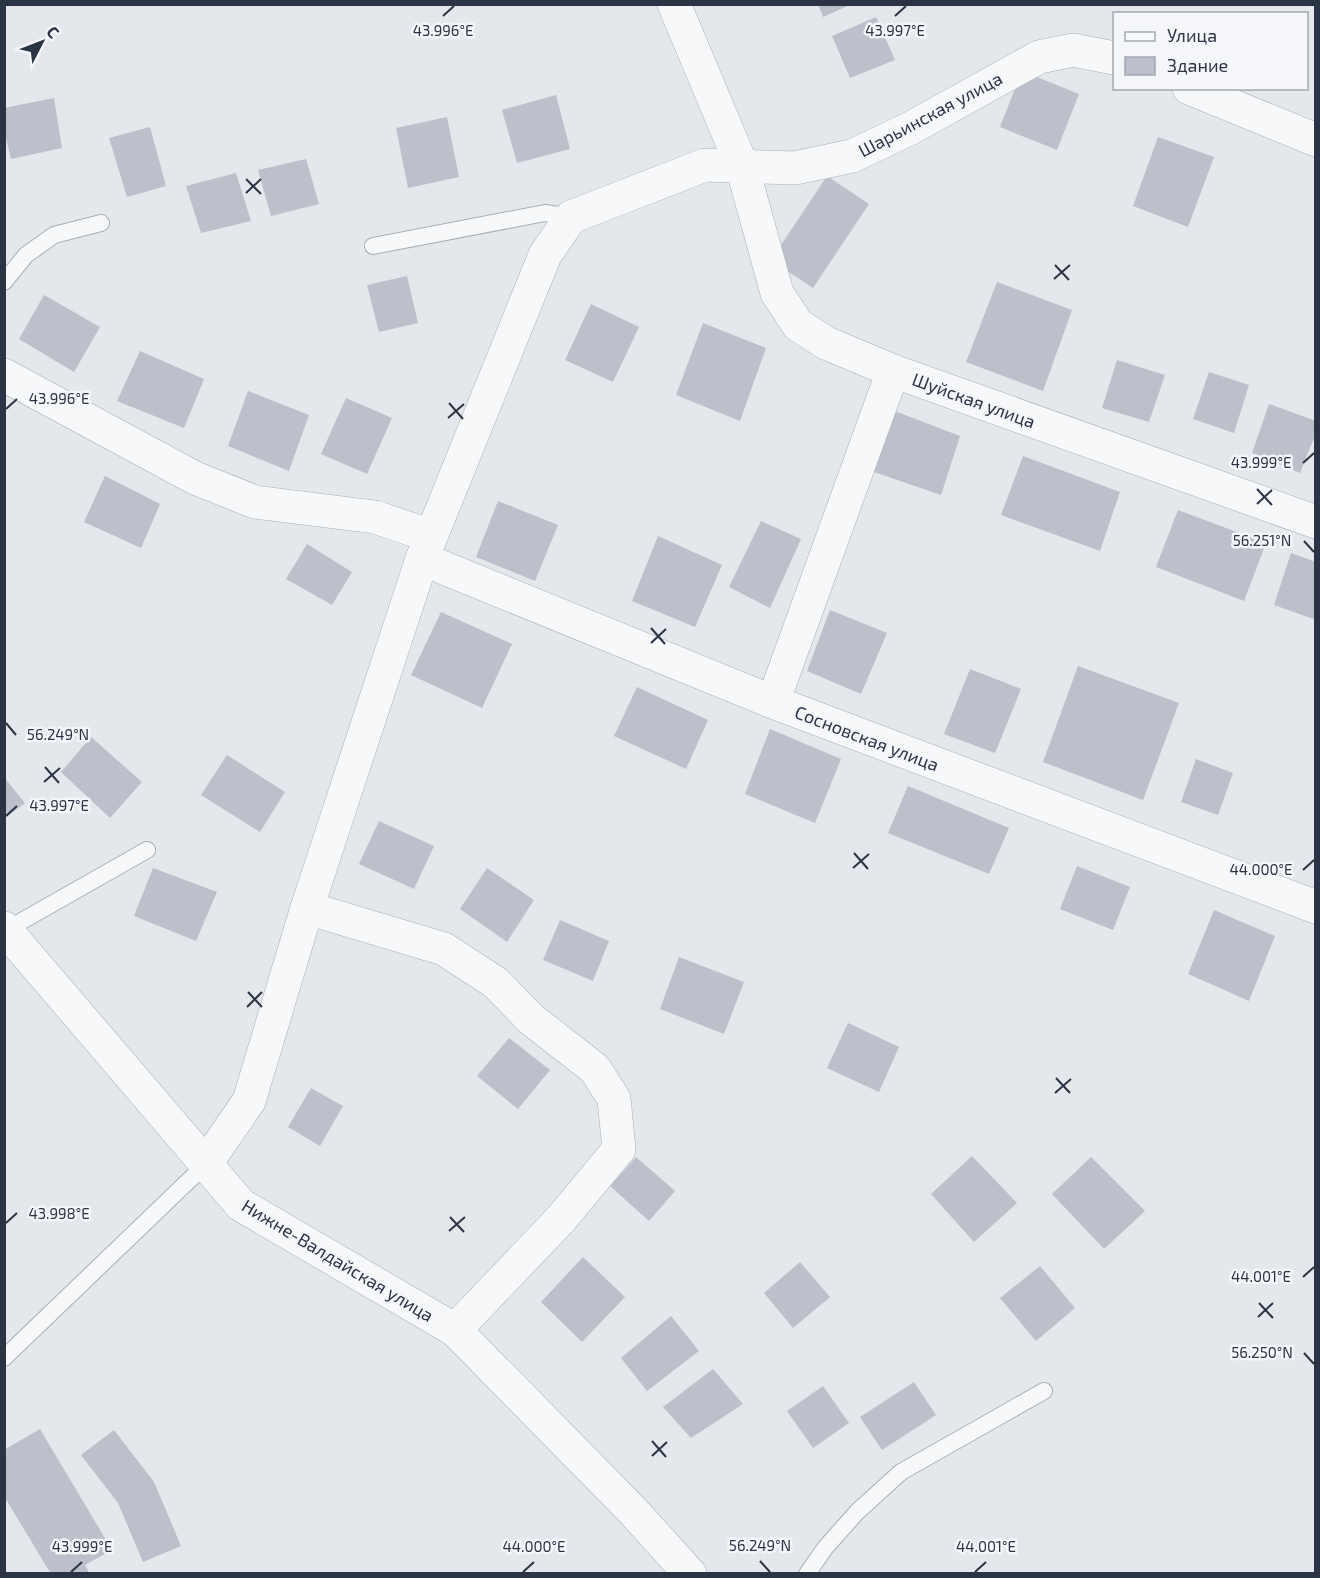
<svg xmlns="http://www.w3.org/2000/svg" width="1320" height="1578" font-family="'Exo 2',sans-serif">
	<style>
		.building { fill: #bbc0ca }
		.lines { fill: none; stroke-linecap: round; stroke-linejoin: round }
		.service-casing { stroke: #a9aeb7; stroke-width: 18 }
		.minor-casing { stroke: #a9aeb7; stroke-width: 34 }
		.service { stroke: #f7f8fa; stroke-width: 16 }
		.minor { stroke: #f7f8fa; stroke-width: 33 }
		.ticks { fill: none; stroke: #2b3445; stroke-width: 2 }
		.labels { text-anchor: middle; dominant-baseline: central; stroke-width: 5; stroke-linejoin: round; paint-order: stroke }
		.street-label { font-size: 18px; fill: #2b3445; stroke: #f4f6f9 }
		.ticks-label { font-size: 15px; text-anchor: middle; fill: #2b3445; stroke: #f4f6f9; stroke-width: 5; stroke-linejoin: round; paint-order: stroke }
	</style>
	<rect width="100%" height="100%" fill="#e4e7ec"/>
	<g class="building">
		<path d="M818,4h34l-29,13z"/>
		<path d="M876,17l19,43 -45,18 -18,-42z"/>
		<path d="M1022,71l57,23 -22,56 -57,-23z"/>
		<path d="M556,95l14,54 -53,14 -15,-53z"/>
		<path d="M54,98l8,50 -51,11 -7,-29v-22z"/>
		<path d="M447,117l12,60 -51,11 -12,-60z"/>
		<path d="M150,127l16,59 -39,11 -18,-59z"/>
		<path d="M1158,137l56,20 -26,70 -55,-21z"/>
		<path d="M306,159l13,45 -48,12 -13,-46z"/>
		<path d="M236,173l15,48 -50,12 -15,-47z"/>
		<path d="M827,176l42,28 -56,84 -42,-28z"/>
		<path d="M407,276l11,47 -39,9 -12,-47z"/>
		<path d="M997,282l75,28 -29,81 -77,-29z"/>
		<path d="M44,295l56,32 -26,45 -55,-33z"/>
		<path d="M591,304l48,23 -26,55 -48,-22z"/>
		<path d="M703,323l63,25 -26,73 -64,-26z"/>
		<path d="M140,351l64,28 -20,49 -67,-27z"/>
		<path d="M1117,360l48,15 -16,47 -47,-14z"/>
		<path d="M1209,372l40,13 -15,48 -41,-14z"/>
		<path d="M248,391l61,24 -20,56 -61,-25z"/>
		<path d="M346,398l46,20 -25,56 -46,-20z"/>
		<path d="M1269,404l47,17v12l-16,40 -48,-20z"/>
		<path d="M892,410l68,26 -19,59 -70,-24z"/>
		<path d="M1023,456l97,36 -20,59 -99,-36z"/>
		<path d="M105,476l55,28 -19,44 -57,-26z"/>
		<path d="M498,501l60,24 -23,56 -59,-24z"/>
		<path d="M1178,510l88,33 -22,58 -88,-34z"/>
		<path d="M761,521l40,18 -31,69 -41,-21z"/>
		<path d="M658,536l64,29 -27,62 -63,-26z"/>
		<path d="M307,544l45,28 -20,33 -46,-26z"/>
		<path d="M1291,553l25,9v58l-42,-15z"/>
		<path d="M830,610l57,23 -26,61 -54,-23z"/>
		<path d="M441,612l71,32 -30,64 -71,-33z"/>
		<path d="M1078,666l101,37 -36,97 -100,-38z"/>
		<path d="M970,669l51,20 -26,64 -51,-19z"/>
		<path d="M637,687l71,33 -22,49 -72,-33z"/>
		<path d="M770,729l71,30 -26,64 -70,-29z"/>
		<path d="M91,737l51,45 -32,36 -49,-46z"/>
		<path d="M227,755l58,37 -25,40 -59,-37z"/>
		<path d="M1196,759l37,14 -15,42 -37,-13z"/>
		<path d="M4,777l21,26 -21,16z"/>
		<path d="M908,786l101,42 -20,46 -101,-41z"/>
		<path d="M379,821l55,25 -20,43 -55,-25z"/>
		<path d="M1077,866l53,21 -17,43 -53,-21z"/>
		<path d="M153,868l64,24 -21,49 -62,-25z"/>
		<path d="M487,868l47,32 -27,42 -47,-33z"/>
		<path d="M1214,910l61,26 -26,65 -61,-27z"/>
		<path d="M560,920l49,21 -16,40 -50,-21z"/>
		<path d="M679,957l65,25 -20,52 -64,-25z"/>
		<path d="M848,1023l51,24 -20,45 -52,-24z"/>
		<path d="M509,1038l41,32 -32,39 -41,-33z"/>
		<path d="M311,1088l32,18 -23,40 -32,-19z"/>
		<path d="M972,1156l45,47 -43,39 -43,-48z"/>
		<path d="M636,1157l39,34 -26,30 -39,-35z"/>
		<path d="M1091,1157l54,54 -41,38 -52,-55z"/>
		<path d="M583,1257l42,40 -43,45 -41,-40z"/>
		<path d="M800,1262l30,35 -37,31 -29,-35z"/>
		<path d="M1040,1266l35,42 -39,33 -36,-43z"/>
		<path d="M671,1316l28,35 -52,40 -26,-33z"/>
		<path d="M713,1369l30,35 -52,34 -28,-31z"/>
		<path d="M914,1382l22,33 -54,35 -22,-33z"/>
		<path d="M823,1386l26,37 -36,25 -26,-37z"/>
		<path d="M40,1429l72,121 -27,15 5,9h-39l-47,-78v-46z"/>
		<path d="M114,1430l40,52 27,64 -38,16 -25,-59 -37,-48z"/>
	</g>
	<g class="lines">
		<defs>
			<g id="service">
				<path d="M373,246l172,-33 26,4"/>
				<path d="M4,282l22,-27 28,-20 47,-12"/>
				<path d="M6,930l141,-80"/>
				<path d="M4,1358l201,-193"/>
				<path d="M807,1574l18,-26 32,-36 44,-40 143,-81"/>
			</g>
			<g id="minor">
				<path d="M674,4l68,162 35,127 21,32 28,18 67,28 423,151"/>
				<path d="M1189,88l127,52"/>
				<path d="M4,375l191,103 60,24 120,15 56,19"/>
				<path d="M422,559l351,143 543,205"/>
				<path d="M773,702l120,-331"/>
				<path d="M307,908l137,41 52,34 35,36 64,50 19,30 5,50 -58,70 -106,111"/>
				<path d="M4,928l237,277 214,125 177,180 58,64"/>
				<path d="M205,1165l44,-64 58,-193 115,-349 123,-304 26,-38 134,-52 90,3 57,-12 57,-27 130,-72 34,-7 41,8"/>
			</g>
		</defs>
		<use href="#service" class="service-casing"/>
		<use href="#minor" class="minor-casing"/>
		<use href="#service" class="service"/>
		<use href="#minor" class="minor"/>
	</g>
	<path class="ticks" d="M443,16l11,-10M895,16l11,-10M246,179l15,15M246,193l15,-14M1055,265l14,15M1054,279l16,-14M449,403l14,16M6,409l11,-10M448,418l16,-14M1303,463l11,-10M1257,489l15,16M1257,504l15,-14M1304,541l10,11M651,628l14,16M651,643l15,-14M6,723l10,12M45,767l14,16M44,782l16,-14M6,816l11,-10M854,853l14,16M853,868l16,-14M1303,870l11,-10M248,992l14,15M247,1007l15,-15M1056,1078l14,15M1055,1093l16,-14M450,1217l14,15M6,1223l11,-10M449,1231l16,-14M1303,1277l11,-10M1259,1303l14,15M1258,1317l15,-14M1304,1353l10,11M652,1441l14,16M652,1456l15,-14M760,1561l10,11M71,1572l11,-10M523,1572l11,-10M975,1572l11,-10"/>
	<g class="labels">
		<g class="street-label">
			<text transform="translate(930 114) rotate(-28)">Шарьинская улица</text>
			<text transform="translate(974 400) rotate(20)">Шуйская улица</text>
			<text transform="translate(867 738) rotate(21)">Сосновская улица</text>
			<text transform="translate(338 1260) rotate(31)">Нижне-Валдайская улица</text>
		</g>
	</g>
	<g class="ticks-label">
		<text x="443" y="36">43.996°E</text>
		<text x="895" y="36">43.997°E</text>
		<text x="59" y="404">43.996°E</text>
		<text x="1261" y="468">43.999°E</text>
		<text x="1262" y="546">56.251°N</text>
		<text x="58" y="740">56.249°N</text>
		<text x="59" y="811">43.997°E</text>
		<text x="1261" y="875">44.000°E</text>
		<text x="59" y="1219">43.998°E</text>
		<text x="1261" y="1282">44.001°E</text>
		<text x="1262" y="1358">56.250°N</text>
		<text x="760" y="1551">56.249°N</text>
		<text x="82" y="1552">43.999°E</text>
		<text x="534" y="1552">44.000°E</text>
		<text x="986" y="1552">44.001°E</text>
	</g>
	<rect width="1320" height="1578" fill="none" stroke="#2b3445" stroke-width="12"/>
	<rect x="1113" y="12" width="195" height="78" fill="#f4f6f9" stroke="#a4a8b1" stroke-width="1.5"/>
	<rect x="1125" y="32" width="30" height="9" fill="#f7f8fa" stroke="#a4a8b1" stroke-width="1.5"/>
	<text x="1167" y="42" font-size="18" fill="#2b3445">Улица</text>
	<rect x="1125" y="57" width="30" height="18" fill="#bbc0ca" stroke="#a4a8b1" stroke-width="1.5"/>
	<text x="1167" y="72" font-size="18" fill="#2b3445">Здание</text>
	<g transform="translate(42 42) rotate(48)" stroke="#f4f6f9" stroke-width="4.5" paint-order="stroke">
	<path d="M0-4.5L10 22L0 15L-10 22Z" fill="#2b3445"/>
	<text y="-9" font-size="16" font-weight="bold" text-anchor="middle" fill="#2b3445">С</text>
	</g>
</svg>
